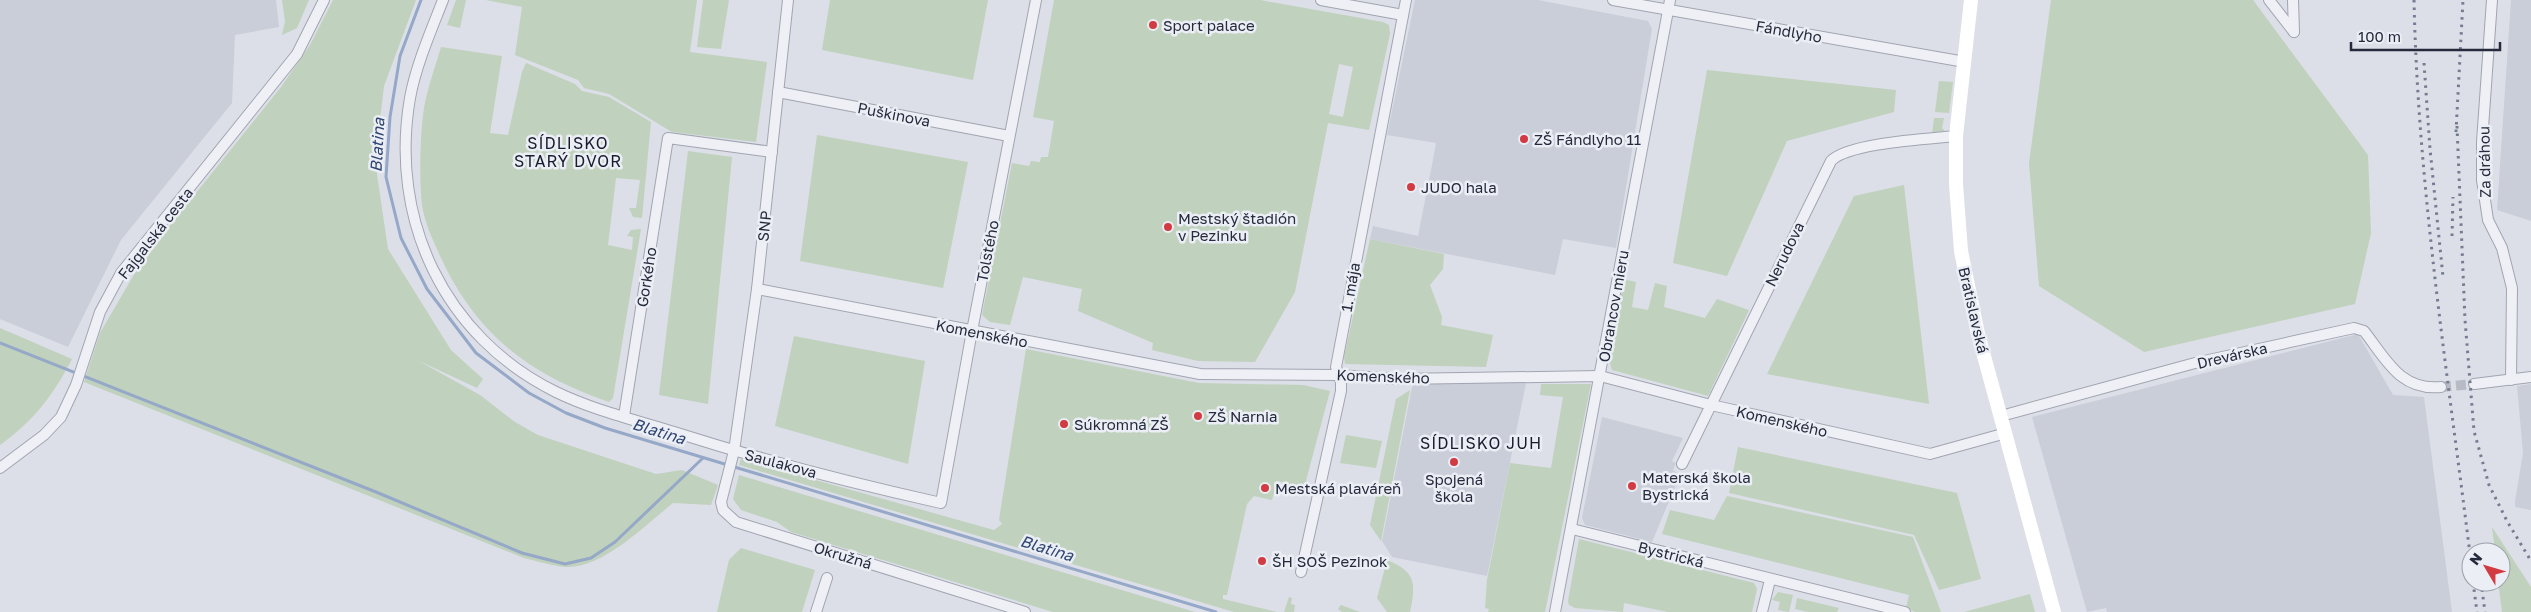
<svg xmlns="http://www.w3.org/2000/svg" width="2531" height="612" font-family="'Golos Text',sans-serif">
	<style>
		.built { fill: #caced9 }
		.green { fill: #c0d1bd; fill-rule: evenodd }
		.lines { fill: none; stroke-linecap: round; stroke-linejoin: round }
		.stream { stroke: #95a8c8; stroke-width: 3 }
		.street-tunnel { stroke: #b7bbc5; stroke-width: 10; stroke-dasharray: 10 5; stroke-linecap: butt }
		.street-casing { stroke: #a1a5b1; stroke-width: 12 }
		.street { stroke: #eff0f5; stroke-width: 10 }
		.secondary { stroke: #fff; stroke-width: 14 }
		.rail { stroke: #757c91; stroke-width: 3; stroke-dasharray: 2.5 5; stroke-linecap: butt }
		.poi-dot { fill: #d13b41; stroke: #ebeef4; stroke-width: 2 }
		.labels { text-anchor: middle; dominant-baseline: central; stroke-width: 5; stroke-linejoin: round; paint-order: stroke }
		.poi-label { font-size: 15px; fill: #252b3d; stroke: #ebeef4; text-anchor: start }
		.street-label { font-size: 15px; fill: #252b3d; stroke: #ebeef4 }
		.neighbourhood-label { font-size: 16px; letter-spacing: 1px; fill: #181d2e; stroke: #ebeef4 }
		.water-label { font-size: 16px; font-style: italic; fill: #2f4572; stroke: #ebeef4 }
	</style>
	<rect width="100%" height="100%" fill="#dcdfe7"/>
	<g class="built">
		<path d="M0,0h276l3,27 -44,8 -3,68 -111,137 -53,107 -68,-28z"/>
		<path d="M1415,0h123l110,21 4,8 -36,219 -53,-9 -8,36 -185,-36 3,-13 45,10 14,-71 4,-22 -49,-8z"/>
		<path d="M2511,0h20v221l-34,-11z"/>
		<path d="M2358,334l35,61 31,2 28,215h-345l-1,-4 -19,4 -55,-195z"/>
		<path d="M1413,382l113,1 -39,193 -95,-19 -10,-16z"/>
		<path d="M2531,384v126l-16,-3v-6l8,-48 -6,-67z"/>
		<path d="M1602,417l81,21 -11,23 4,2 -3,7 7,5 -28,67 -67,-17 -3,-7z"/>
	</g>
	<g class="green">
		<path d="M282,0h27l-12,28 -15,7 3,-13z"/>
		<path d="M333,0h83l-32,86 -9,75 13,88 63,101 32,29 -6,9 -58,-27 61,34 35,27 23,13 118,39 26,-4 36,15 -7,20 -38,-2c-28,22 -69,65 -107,64 -14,-1 -29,-6 -42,-9l-440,-176 16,-49 43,-74 138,-172 29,-42z"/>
		<path d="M456,0h10l-6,28 -13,-3z"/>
		<path d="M486,0h211l-7,52 77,10 -11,80 -84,-10 -63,-38 -25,-6 -6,-8 -63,-25 7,-48z"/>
		<path d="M703,0h26l-8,49 -24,-2z"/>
		<path d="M830,0h158l-15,80 -151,-30z"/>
		<path d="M1054,0h206l123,22 6,3 1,9 -21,96 -41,-7 -33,169 -40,70 -57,-1 -46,-11 1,-7 -75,-32 4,-22 -59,-12 -13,48 -20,-3 -8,-7 30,-152 17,3 2,-5 9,1 1,-5h7l6,-36 -21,-4zM1339,64l14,3 -10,50 -14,-3z"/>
		<path d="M2051,0h202l115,155 3,78 -16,71 -211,48 -105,-66 -10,-123z"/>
		<path d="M441,47l61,9 -12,77 18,2 14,-63 4,-9 49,21 7,7 27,6 42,25 -9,96 -9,-1 -4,-9h7l4,-28 -24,-2 -8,67 24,5 1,-13 -6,-1 4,-6 10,-1 -28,169 -4,4c-79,-27 -132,-67 -168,-144 -8,-18 -16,-34 -19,-53 -3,-25 -2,-83 4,-107 4,-17 10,-34 15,-51z"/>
		<path d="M1707,70l189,20 -2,22 -107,29 -60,135 -54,-13z"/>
		<path d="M1939,81l14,1 -4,31 -14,-1z"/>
		<path d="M1934,118h10l-2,10 3,3 -13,3z"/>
		<path d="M817,135l151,27 -25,126 -143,-27z"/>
		<path d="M688,151l44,6 -24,247 -49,-9z"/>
		<path d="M1904,185l25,219 -162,-30 87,-178z"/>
		<path d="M1370,239l74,15 -1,15 -13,16 12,32 -1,8 52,10 -7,32 -141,-3 -1,-7z"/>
		<path d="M1623,279l13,3 -4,25 16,3 7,-27 12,3 -3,21 41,11 12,-19 32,11 -41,86 -96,-26 -3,-10z"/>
		<path d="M0,328l72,31c-20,38 -37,60 -72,86z"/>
		<path d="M794,336l131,25 -17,103 -133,-38z"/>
		<path d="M1026,349l173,34 104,2 27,6 -26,97 -27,-7 -5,19 -18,-4 -7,8 -20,91h-4v4l54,13h-43l-495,-147 2,-6 253,71 8,-6 -3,-4z"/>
		<path d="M1541,384h50l-46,228h-57l1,-3 -4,-1 2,-28 23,-117 41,5 12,-71 -23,-2z"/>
		<path d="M1410,390l-29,151 -11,-16 26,-126z"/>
		<path d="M1346,435l36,6 -6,27 -36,-5z"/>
		<path d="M1738,447l219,46 24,86 -42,11 -25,-55 -185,-42z"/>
		<path d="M739,475l456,137h-142l-262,-80 -14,-10 -36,-12 -8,-11z"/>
		<path d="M1727,496l186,41 28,75h-26l-9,-4 3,-13 -247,-61 8,-24 44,10z"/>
		<path d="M2492,527l39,60v25h-29l-4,-30h3v-30h-6z"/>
		<path d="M1579,539l175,44 3,6 -5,23h-84l-44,-9 -1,9 -48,-4 -6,-3 -1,-4z"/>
		<path d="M741,548l74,22 -13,42h-85l12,-52z"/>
		<path d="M1387,560c29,12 29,23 23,52h-23l-10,-14z"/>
		<path d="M1778,592l15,3 -4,17 -11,-2 2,-8 -8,-2z"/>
		<path d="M2030,594l5,18h-71z"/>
		<path d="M1289,597l3,1 -1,6 4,1 -1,7h-10z"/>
		<path d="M1797,598l42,10 -2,4h-29l-13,-3z"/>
		<path d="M1341,605l19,7h-18l-4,-3z"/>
	</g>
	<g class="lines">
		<g class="stream">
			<path d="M421,0l-21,56 -10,61 -4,60 15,61 26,51 49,64 53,40 37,20 39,15 611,184"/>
			<path d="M0,343l376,149 146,61 43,11 26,-6 24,-16 88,-84"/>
		</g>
		<path class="street-tunnel" d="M2441,387l33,-3"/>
		<defs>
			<g id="street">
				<path d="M443,0c-12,31 -27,65 -33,98 -21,121 34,239 146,294 37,18 79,28 118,40 88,28 177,51 267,71l31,-172 64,-331"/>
				<path d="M788,0l-31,289 -23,162 -13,51 2,8 13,12 289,90"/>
				<path d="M1321,0l82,15"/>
				<path d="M1613,0l352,62"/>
				<path d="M2269,0l25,32"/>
				<path d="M2293,0l1,32"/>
				<path d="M2492,0l-10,142v38l6,40 14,28 10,40 -1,92"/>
				<path d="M778,92l231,44"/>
				<path d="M757,289l443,85 138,1 60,4 202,-3 111,29 219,49 76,-21"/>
				<path d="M2474,384l57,-7"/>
				<path d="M624,416l44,-278 104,14"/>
				<path d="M2001,416l194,-53 159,-35 10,3c22,28 36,60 77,56"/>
				<path d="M1682,464l149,-303c17,-18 97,-22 125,-25"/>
				<path d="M0,468l44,-33 17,-18 15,-32 24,-73 21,-39 176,-219 27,-54"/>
				<path d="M1572,529l333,83"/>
				<path d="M1301,572l40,-181v-9l-5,-15 70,-367"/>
				<path d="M816,612l11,-34"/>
				<path d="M1555,612l115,-612"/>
				<path d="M1762,612l8,-32"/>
			</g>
		</defs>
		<use href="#street" class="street-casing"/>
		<use href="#street" class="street"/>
		<path class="secondary" d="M1971,0l-15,136v48l5,67 17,83 76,278"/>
		<g class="rail">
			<path d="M2414,0c4,188 34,376 57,562"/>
			<path d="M2424,63l6,86 13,128"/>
			<path d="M2457,126l8,194 9,111 15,54 18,36 24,40"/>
			<path d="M2456,132l7,-132"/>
			<path d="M2452,236l1,-39"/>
			<path d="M2473,582l4,30"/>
			<path d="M2481,582l4,30"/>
		</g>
	</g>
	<g class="poi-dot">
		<circle cx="1153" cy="25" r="5"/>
		<circle cx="1524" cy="139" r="5"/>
		<circle cx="1411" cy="187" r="5"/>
		<circle cx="1168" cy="227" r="5"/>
		<circle cx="1198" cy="416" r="5"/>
		<circle cx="1064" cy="424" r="5"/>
		<circle cx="1454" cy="462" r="5"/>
		<circle cx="1632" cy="486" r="5"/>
		<circle cx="1265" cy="488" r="5"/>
		<circle cx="1262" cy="561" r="5"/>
	</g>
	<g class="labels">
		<g class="poi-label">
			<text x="1163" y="25">Sport palace</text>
			<text x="1534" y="139">ZŠ Fándlyho 11</text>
			<text x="1421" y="187">JUDO hala</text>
			<text x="1178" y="218">Mestský štadión<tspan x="1178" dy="17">v Pezinku</tspan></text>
			<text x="1208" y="416">ZŠ Narnia</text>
			<text x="1074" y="424">Súkromná ZŠ</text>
			<text x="1642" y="477">Materská škola<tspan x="1642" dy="17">Bystrická</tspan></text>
			<text x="1454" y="479" text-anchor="middle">Spojená<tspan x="1454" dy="17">škola</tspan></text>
			<text x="1275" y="488">Mestská plaváreň</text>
			<text x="1272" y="561">ŠH SOŠ Pezinok</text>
		</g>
		<g class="street-label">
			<text transform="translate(1789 31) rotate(10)">Fándlyho</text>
			<text transform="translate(894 114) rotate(11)">Puškinova</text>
			<text transform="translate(2484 162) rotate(-91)">Za dráhou</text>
			<text transform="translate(764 226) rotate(-84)">SNP</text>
			<text transform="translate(155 233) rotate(-52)">Fajgalská cesta</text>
			<text transform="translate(987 251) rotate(-79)">Tolstého</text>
			<text transform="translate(1784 254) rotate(-64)">Nerudova</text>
			<text transform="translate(646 277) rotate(-81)">Gorkého</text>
			<text transform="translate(1350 287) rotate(-80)">1. mája</text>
			<text transform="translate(1613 306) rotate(-80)">Obrancov mieru</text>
			<text transform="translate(1974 310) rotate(77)">Bratislavská</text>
			<text transform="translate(982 333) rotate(11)">Komenského</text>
			<text transform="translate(2232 355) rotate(-13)">Drevárska</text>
			<text transform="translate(1383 376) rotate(2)">Komenského</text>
			<text transform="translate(1782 421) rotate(13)">Komenského</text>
			<text transform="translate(781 463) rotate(15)">Saulakova</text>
			<text transform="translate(1671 554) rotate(14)">Bystrická</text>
			<text transform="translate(843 555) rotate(17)">Okružná</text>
		</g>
		<g class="neighbourhood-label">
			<text x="568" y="143">SÍDLISKO<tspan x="568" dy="18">STARÝ DVOR</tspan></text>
			<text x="1481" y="443">SÍDLISKO JUH</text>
		</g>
		<g class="water-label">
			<text transform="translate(377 145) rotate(-87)">Blatina</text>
			<text transform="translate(659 431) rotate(17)">Blatina</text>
			<text transform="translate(1047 548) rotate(17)">Blatina</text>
		</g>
	</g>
	<g transform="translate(2486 567) rotate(308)"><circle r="24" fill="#ebeef4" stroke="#9ca0ab"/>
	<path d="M0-4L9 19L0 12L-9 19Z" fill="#d13b41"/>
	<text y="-8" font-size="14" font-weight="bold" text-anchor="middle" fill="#252b3d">N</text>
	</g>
	<path d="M2351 42v8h149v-8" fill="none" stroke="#252b3d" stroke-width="2.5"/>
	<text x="2358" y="42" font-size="15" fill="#252b3d" stroke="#ebeef4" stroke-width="4" paint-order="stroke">100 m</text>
</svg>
